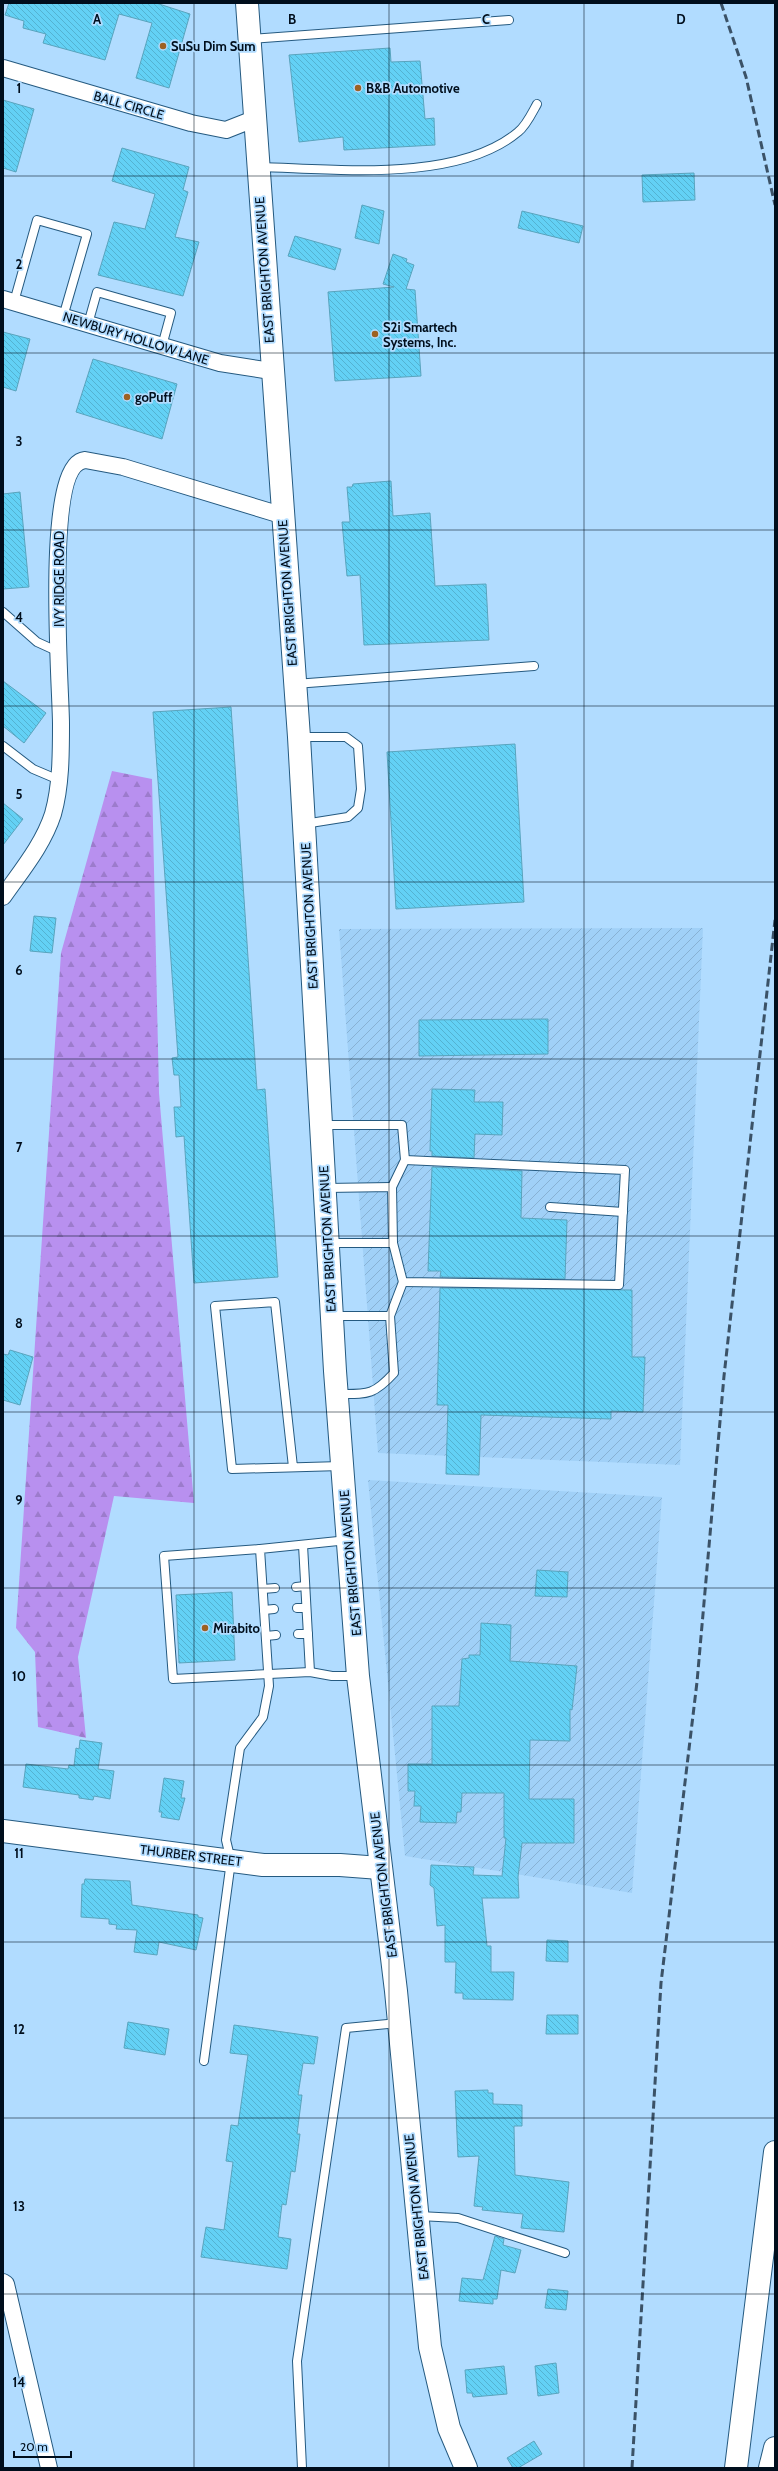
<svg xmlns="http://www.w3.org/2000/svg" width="778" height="2471" font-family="Cabin,sans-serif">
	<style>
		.industrial { fill: url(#industrial-furrows) }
		.forest { fill: url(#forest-firs) }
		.building { fill: url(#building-back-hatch); stroke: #59a4bd }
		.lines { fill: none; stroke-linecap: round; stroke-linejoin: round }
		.lane-casing { stroke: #255a80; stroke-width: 10 }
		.street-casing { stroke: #255a80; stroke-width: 18 }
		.secondary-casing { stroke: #255a80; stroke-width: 24 }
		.primary-casing { stroke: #255a80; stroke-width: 24 }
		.highway-casing { stroke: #255a80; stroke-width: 24 }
		.lane { stroke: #fff; stroke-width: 8 }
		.street { stroke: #fff; stroke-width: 16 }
		.secondary { stroke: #fff; stroke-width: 22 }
		.primary { stroke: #fff; stroke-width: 22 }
		.highway { stroke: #fff; stroke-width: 22 }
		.rail { stroke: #3b5267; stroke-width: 3; stroke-dasharray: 8 4; stroke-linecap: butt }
		.grid { fill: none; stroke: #000e1c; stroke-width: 1; stroke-opacity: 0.55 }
		.poi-dot { fill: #9d6123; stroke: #b1dcff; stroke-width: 1.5 }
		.labels { text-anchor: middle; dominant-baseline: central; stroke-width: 3.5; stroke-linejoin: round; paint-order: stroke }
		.poi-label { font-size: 13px; font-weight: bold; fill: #000e1c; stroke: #b1dcff; text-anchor: start }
		.street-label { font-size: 13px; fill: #000e1c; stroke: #b1dcff }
		.grid-label { font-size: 13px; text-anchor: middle; font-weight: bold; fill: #000e1c; stroke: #b1dcff; stroke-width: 3.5; stroke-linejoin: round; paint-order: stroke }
	</style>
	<defs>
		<pattern id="industrial-furrows" width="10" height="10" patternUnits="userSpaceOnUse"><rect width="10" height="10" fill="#a0d0f7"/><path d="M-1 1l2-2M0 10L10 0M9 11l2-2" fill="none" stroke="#88b1d3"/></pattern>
		<pattern id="forest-firs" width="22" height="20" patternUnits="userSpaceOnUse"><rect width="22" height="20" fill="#b890ef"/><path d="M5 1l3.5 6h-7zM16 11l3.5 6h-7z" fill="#9c7bcc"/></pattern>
		<pattern id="building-back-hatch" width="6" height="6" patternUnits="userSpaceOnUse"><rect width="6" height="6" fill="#63d1f5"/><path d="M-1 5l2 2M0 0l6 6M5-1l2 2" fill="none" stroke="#54b2d1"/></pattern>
	</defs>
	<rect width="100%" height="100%" fill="#b1dcff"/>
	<g class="industrial">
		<path d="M703,928l-23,537 -302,-12 -39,-524z"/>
		<path d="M368,1480l294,17 -30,396 -227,-37z"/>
	</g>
	<path class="forest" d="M112,771l40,8 7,314 35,410 -80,-7 -36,161 8,81 -48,-11 -3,-75 -19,-24 45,-675z"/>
	<g class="building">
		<path d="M9,3h147l34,11 -21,74 -33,-10 16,-55 -33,-9 -14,46 -62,-17 3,-9 -23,-6 1,-7 -19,-6z"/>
		<path d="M390,48l1,14 29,-1 5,58 9,-1 1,27 -91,5 -1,-13 -44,5 -10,-87z"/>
		<path d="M3,100l31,9 -18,63 -13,-4z"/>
		<path d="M122,148l67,19 -6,23 5,2 -13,45 24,5 -16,54 -85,-21 16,-53 31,7 10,-35 -43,-13z"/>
		<path d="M694,173l1,27 -52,2 -1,-27z"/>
		<path d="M362,205l22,6 -5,33 -24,-6z"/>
		<path d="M522,211l61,15 -4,17 -61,-15z"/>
		<path d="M295,236l46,13 -6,21 -47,-14z"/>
		<path d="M393,254l14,5 -1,3 8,3 -8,24 9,1 6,86 -86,5 -7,-89 66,-5 -11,-3z"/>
		<path d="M3,332l27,7 -14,52 -13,-4z"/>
		<path d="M93,359l84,25 -15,55 -86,-27z"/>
		<path d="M391,481l2,35 37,-3 5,73 51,-2 3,56 -125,5 -4,-70 -13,1 -5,-54h8l-3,-35h5l1,-3z"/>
		<path d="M20,492l9,95 -26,2v-95z"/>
		<path d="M3,681l43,32 -22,30 -21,-17z"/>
		<path d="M231,707l26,383 8,-1 13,188 -84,6 -10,-147 -8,1 -2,-30h7l-2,-32h-5l-2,-17 6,-1 -25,-345z"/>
		<path d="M515,744l9,158 -128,7 -9,-157z"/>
		<path d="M3,803l20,16 -20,26z"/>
		<path d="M34,916l22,2 -4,35 -22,-2z"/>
		<path d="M548,1019v35l-129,2v-36z"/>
		<path d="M432,1089l43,1 -1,12h29l-1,33 -27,-1 -1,24 -42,-2v-5h-2z"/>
		<path d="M432,1167l90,4 -1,47 46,2 -2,59 -125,-2 1,-6h-13z"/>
		<path d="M440,1288l192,2v67h13l-2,55 -32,-1v8l-130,-4 -2,60 -33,-1 2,-69h-11z"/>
		<path d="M10,1350l23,7 -13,48 -17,-5v-46l5,1z"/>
		<path d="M537,1570l31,2 -1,25 -32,-1z"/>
		<path d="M232,1592l3,68 -56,3 -3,-68z"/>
		<path d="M481,1623l30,2 -1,36 67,5 -5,44 -2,-1v32l-40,-1 -1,59h45v44h-52l-4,34 1,21h-37l5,48h4v26h23l-1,28 -50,-1v-6h-8l1,-31h-11v-37l-8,1 -3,-38 -4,-3 1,-20 43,2 -1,8 29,1 4,-38h-2v-45h-42l-1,19h-4l-1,11 -36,-1 1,-16h-7l1,-15h-7v-27h24v-58h27l3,-47 7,-1v-3h11z"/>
		<path d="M80,1740l22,3 -4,26 16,2 -4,28 -16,-3 -1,4 -14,-2v-3l-56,-8 3,-23 42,5 1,-4 5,1 2,-18 3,1z"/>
		<path d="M164,1778l20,3 -3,17h4l-6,22 -18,-3 1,-5h-3z"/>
		<path d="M85,1879l45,2 2,24 66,10v2l5,1 -7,32 -37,-8 -2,13 -23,-3 3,-22 -21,-1 1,-4 -8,-1v-5l-28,-2 1,-33h2z"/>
		<path d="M547,1940l21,1v21l-22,-1z"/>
		<path d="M547,2015h31v19h-32z"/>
		<path d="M128,2022l41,7 -4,26 -41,-7z"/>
		<path d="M234,2025l84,12 -4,27 -11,-1 -5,32h4l-5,39h3l-5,38 -4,-1 -5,34 -4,-1 -4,33 13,2 -4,30 -86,-12 5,-30 18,3 9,-68 -7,-1 5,-36 7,1 10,-71 -18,-2z"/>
		<path d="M488,2090v3h5v11l29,1v21h-8l1,49 54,7 -5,50 -43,-4 2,-14 -41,-4 1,-3 -9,-1 5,-50 -21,1 -3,-66z"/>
		<path d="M495,2236l9,3 -1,6 18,5 -6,23 -14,-3 -4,29h-4v5l-34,-3 3,-23 21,2z"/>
		<path d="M548,2289l20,2 -2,19 -21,-2z"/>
		<path d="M556,2363l3,30 -21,3 -3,-30z"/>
		<path d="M504,2366l3,28 -34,3 -1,-4h-5l-2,-23z"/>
		<path d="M534,2441l8,13 -24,14h-5l-6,-10z"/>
	</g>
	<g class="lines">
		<defs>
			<g id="lane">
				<path d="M250,39l259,-19"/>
				<path d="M260,167c75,2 197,16 258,-35 8,-6 14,-19 19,-28"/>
				<path d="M14,302l23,-82 50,14 -24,83"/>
				<path d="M88,324l9,-32 74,21 -9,33"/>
				<path d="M3,612l34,30 22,10"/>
				<path d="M295,684l239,-18"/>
				<path d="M300,737h46l12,9 3,43 -3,19 -10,9 -44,7"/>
				<path d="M3,746l30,23 26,11"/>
				<path d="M322,1125h80l3,35 -13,27"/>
				<path d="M326,1188l66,-1 1,56h-65"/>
				<path d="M550,1207l73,5"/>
				<path d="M393,1243l10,39 216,3 6,-115 -220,-10"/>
				<path d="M332,1316h58l13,-34"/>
				<path d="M337,1394c30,0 36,2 57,-21l-4,-57"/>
				<path d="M293,1467l-18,-165 -60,4 17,163 109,-3"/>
				<path d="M303,1545l7,127"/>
				<path d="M260,1549l-96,7 9,123 137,-7 22,4h26"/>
				<path d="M296,1587l9,-1"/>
				<path d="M263,1589l12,-1"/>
				<path d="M297,1608h9"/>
				<path d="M264,1610l10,-1"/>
				<path d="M298,1634h10"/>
				<path d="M266,1636l10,-1"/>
				<path d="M204,2061l27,-200 -5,-21 14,-92 23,-31 6,-31 -9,-137 88,-9"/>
				<path d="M419,2216l39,2 107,35"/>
				<path d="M302,2468l-5,-107 49,-333 52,-5"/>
			</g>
			<g id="street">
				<path d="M3,68l188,55 35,7 28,-11"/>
				<path d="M3,299l217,64 51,8"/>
				<path d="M3,897c18,-26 40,-52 50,-83 8,-28 8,-61 8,-90 0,-36 -18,-260 24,-264l38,7 158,48"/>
				<path d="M3,2282l3,2 43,184"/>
			</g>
			<path id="secondary" d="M3,1831l260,34h77l40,3"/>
			<path id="primary" d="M247,3l52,734 36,634 23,305 38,315 34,356 19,81 17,40"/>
			<g id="highway">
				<path d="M736,2468l39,-316"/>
				<path d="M770,2468l5,-20"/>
			</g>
		</defs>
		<use href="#lane" class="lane-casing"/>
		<use href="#street" class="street-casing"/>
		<use href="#secondary" class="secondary-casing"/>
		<use href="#primary" class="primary-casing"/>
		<use href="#highway" class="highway-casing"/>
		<use href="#lane" class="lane"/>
		<use href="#street" class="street"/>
		<use href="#secondary" class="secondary"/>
		<use href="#primary" class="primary"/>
		<use href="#highway" class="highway"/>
		<g class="rail">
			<path d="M721,3l25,74 29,128"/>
			<path d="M632,2468l29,-485 36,-301 27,-306 51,-456"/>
		</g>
	</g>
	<path class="grid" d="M194,3v2465M389,3v2465M584,3v2465M3,176h772M3,353h772M3,530h772M3,706h772M3,882h772M3,1059h772M3,1236h772M3,1412h772M3,1588h772M3,1765h772M3,1942h772M3,2118h772M3,2294h772"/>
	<g class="poi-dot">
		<circle cx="163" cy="46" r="4"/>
		<circle cx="358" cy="88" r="4"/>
		<circle cx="375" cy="334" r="4"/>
		<circle cx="127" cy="397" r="4"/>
		<circle cx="205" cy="1628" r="4"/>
	</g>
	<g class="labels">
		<g class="poi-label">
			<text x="171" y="46">SuSu Dim Sum</text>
			<text x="366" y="88">B&amp;B Automotive</text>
			<text x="383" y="327">S2i Smartech<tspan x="383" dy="15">Systems, Inc.</tspan></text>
			<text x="135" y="397">goPuff</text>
			<text x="213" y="1628">Mirabito</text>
		</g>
		<g class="street-label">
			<text transform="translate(129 105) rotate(16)">BALL CIRCLE</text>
			<text transform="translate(264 270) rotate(-94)">EAST BRIGHTON AVENUE</text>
			<text transform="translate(136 338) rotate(17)">NEWBURY HOLLOW LANE</text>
			<text transform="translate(59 579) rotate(-90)">IVY RIDGE ROAD</text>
			<text transform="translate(287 593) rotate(-94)">EAST BRIGHTON AVENUE</text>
			<text transform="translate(309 916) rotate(-93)">EAST BRIGHTON AVENUE</text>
			<text transform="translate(327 1239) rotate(-93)">EAST BRIGHTON AVENUE</text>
			<text transform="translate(350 1563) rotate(-95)">EAST BRIGHTON AVENUE</text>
			<text transform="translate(191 1855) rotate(7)">THURBER STREET</text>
			<text transform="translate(383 1885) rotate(-97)">EAST BRIGHTON AVENUE</text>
			<text transform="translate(416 2207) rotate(-96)">EAST BRIGHTON AVENUE</text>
		</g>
	</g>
	<g class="grid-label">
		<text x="97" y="24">A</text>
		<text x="292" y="24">B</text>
		<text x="486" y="24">C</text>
		<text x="681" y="24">D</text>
		<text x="19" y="93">1</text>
		<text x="19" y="269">2</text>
		<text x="19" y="446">3</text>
		<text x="19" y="622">4</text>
		<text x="19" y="799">5</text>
		<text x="19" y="975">6</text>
		<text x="19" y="1152">7</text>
		<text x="19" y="1328">8</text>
		<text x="19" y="1505">9</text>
		<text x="19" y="1681">10</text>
		<text x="19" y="1858">11</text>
		<text x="19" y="2034">12</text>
		<text x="19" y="2211">13</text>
		<text x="19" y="2387">14</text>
	</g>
	<rect width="778" height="2471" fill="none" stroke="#000e1c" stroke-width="8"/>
	<path d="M14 2451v6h57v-6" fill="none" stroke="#000e1c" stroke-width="2"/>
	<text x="20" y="2451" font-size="12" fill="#000e1c" stroke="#b1dcff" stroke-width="3" paint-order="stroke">20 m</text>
</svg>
